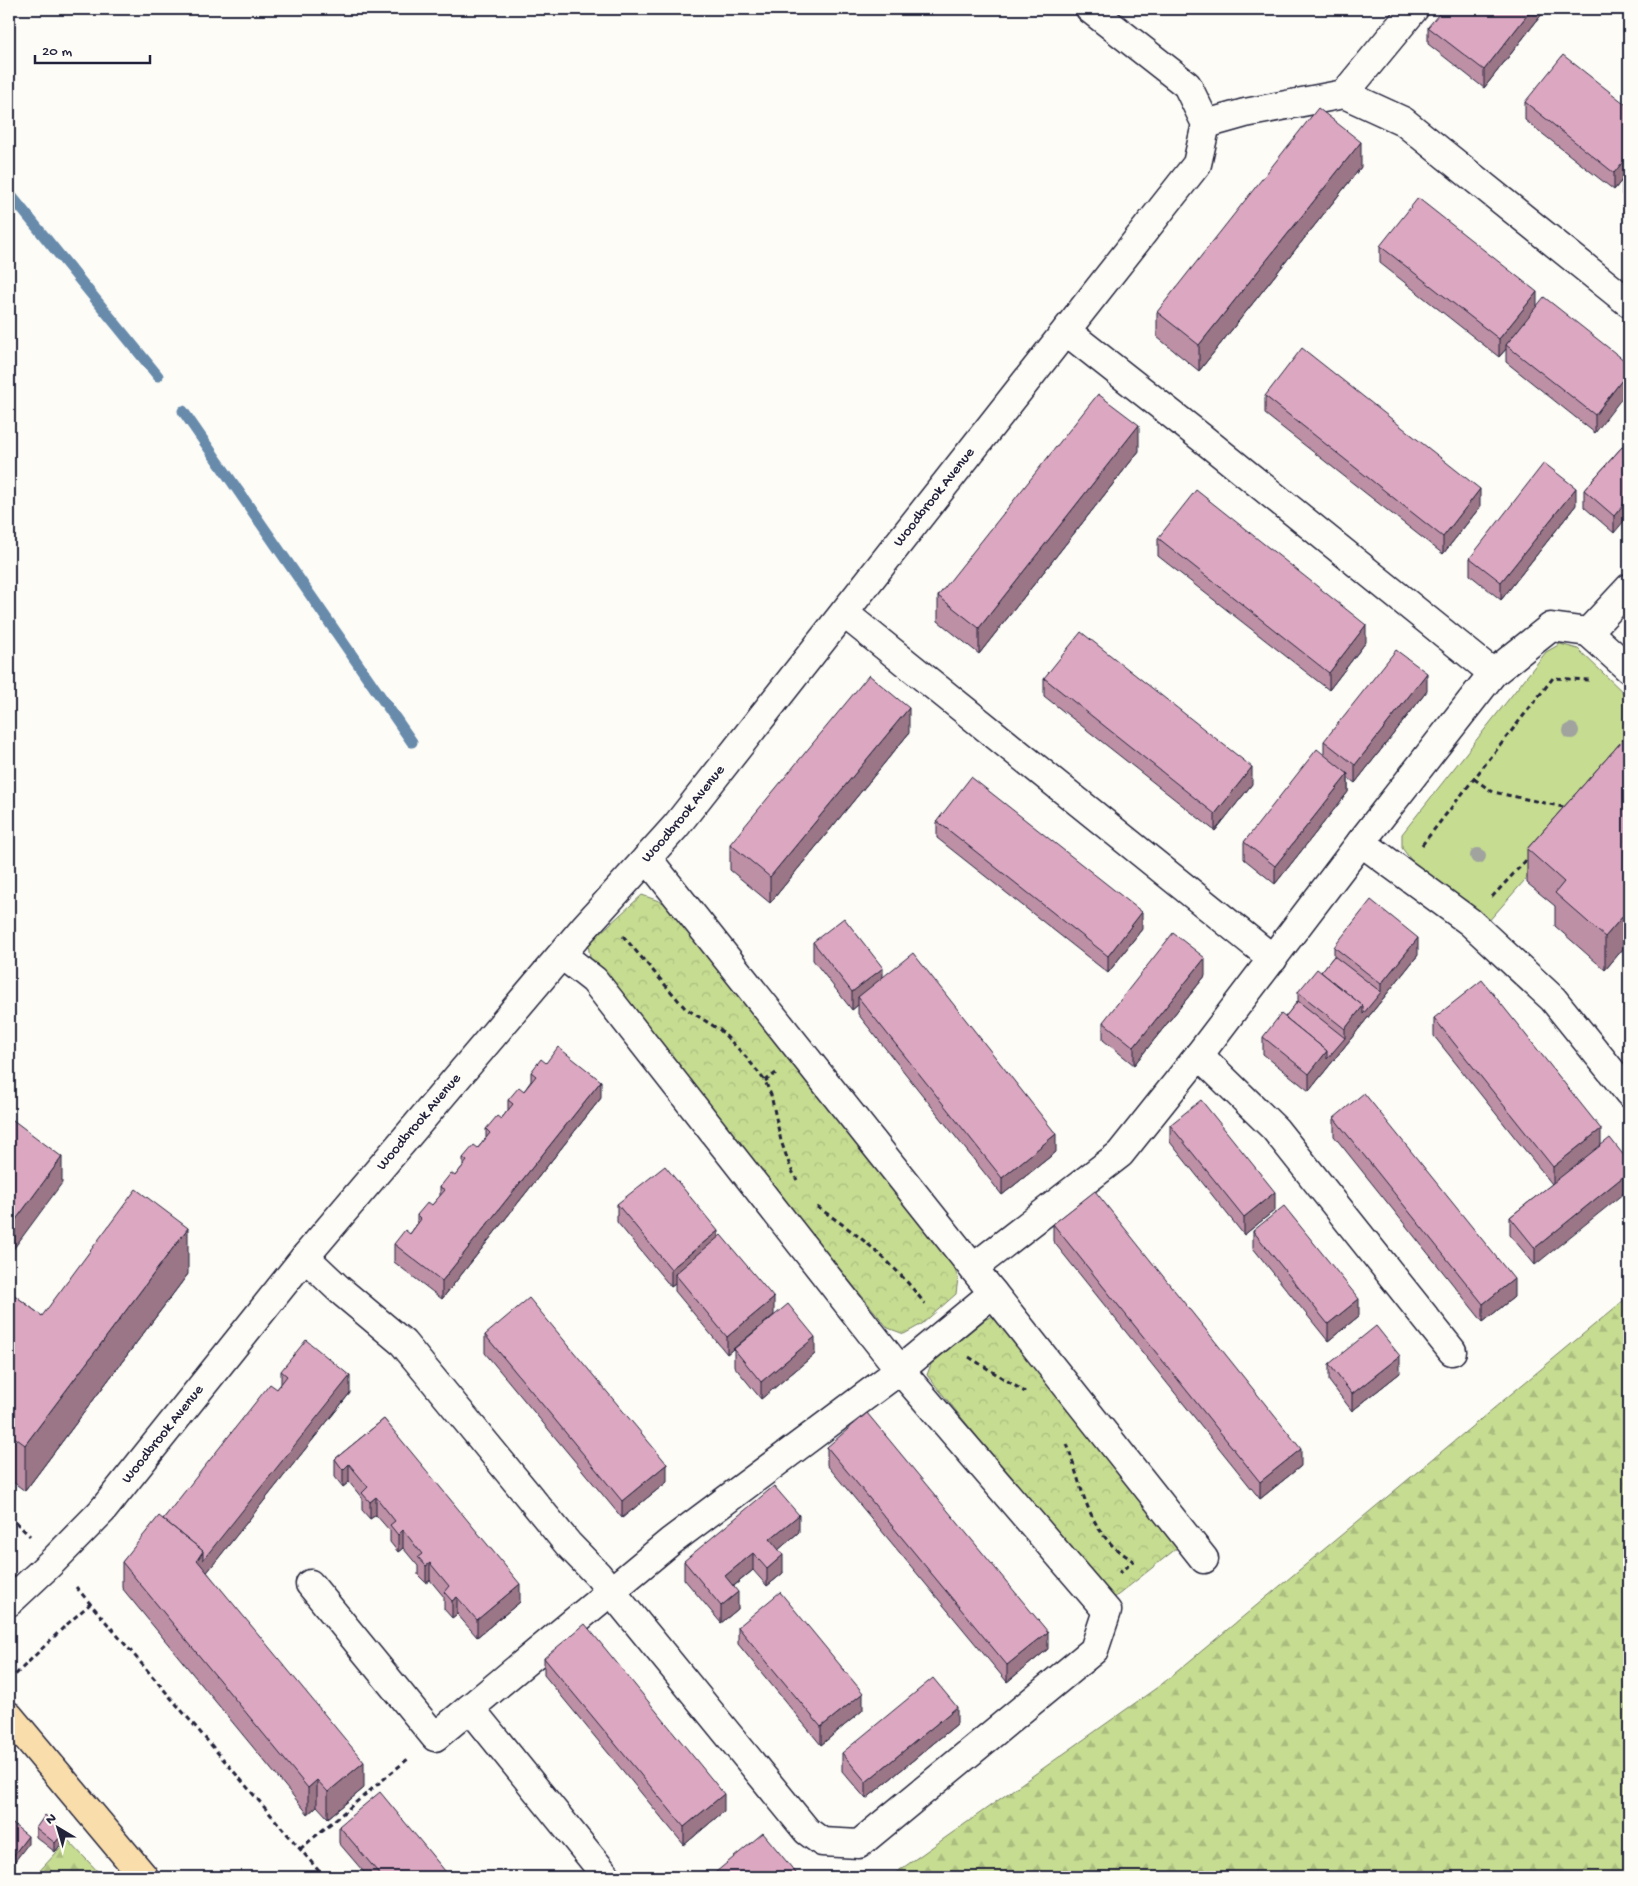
<svg xmlns="http://www.w3.org/2000/svg" width="1638" height="1886" font-family="'Gochi Hand',sans-serif">
	<style>
		.grass { fill: #c6dc91; stroke: #747f66 }
		.forest { fill: url(#forest-firs); stroke: #747f66 }
		.park { fill: url(#park-crowns); stroke: #747f66 }
		.lines { fill: none; stroke-linecap: round; stroke-linejoin: round }
		.stream { stroke: #688bab; stroke-width: 11 }
		.minor-casing { stroke: #22223b; stroke-width: 31 }
		.major-casing { stroke: #22223b; stroke-width: 31 }
		.path { stroke: #22223b; stroke-width: 3; stroke-dasharray: 5 4; stroke-linecap: butt }
		.minor { stroke: #fdfcf7; stroke-width: 28 }
		.major { stroke: #f9deab; stroke-width: 28 }
		.tree { fill: #a0a39e }
		.wall { fill: #bd90a6; stroke: #22223b }
		.shaded-wall { fill: #9a7687; stroke: #22223b }
		.building { fill: #dca8c1; stroke: #22223b }
		.labels { text-anchor: middle; dominant-baseline: central; stroke-width: 4; stroke-linejoin: round; paint-order: stroke }
		.street-label { font-size: 15px; fill: #22223b; stroke: #fdfcf7 }
	</style>
	<defs>
		<pattern id="forest-firs" width="22" height="20" patternUnits="userSpaceOnUse" patternTransform="scale(1.25)"><rect width="22" height="20" fill="#c6dc91"/><path d="M5 1l3.5 6h-7zM16 11l3.5 6h-7z" fill="#aabc7e"/></pattern>
		<pattern id="park-crowns" width="20" height="18" patternUnits="userSpaceOnUse" patternTransform="scale(1.25)"><rect width="20" height="18" fill="#c6dc91"/><path d="M2 6a3 3 0 1 1 6 0M12 15a3 3 0 1 1 6 0" fill="none" stroke="#aabc7e"/></pattern>
	</defs>
	<rect width="100%" height="100%" fill="#fdfcf7"/>
	<filter id="ink" filterUnits="userSpaceOnUse"><feTurbulence type="fractalNoise" baseFrequency=".02" numOctaves="2"/><feDisplacementMap in="SourceGraphic" scale="10" xChannelSelector="R" yChannelSelector="G"/><feConvolveMatrix kernelMatrix="1 2 1 2 8 2 1 2 1" color-interpolation-filters="sRGB"/></filter>
	<g filter="url(#ink)">
		<path class="grass" d="M1560,644l18,5 51,49v64l-142,161 -70,-55 -15,-20v-14l144,-182z"/>
		<g class="forest">
			<path d="M1629,1296v581h-739l272,-193z"/>
			<path d="M68,1840l35,37h-69z"/>
		</g>
		<g class="park">
			<path d="M642,895l28,10 283,360 5,13 -2,16 -34,30 -18,10 -16,-6 -297,-364 -3,-20z"/>
			<path d="M993,1316l189,228 -69,55 -58,-66 -128,-158 4,-11 55,-45z"/>
		</g>
		<g class="lines">
			<g class="stream">
				<path d="M9,193l149,183"/>
				<path d="M183,411l229,331"/>
			</g>
			<defs>
				<g id="minor">
					<path d="M1344,94l70,-85"/>
					<path d="M1206,124l39,-11 99,-19 59,27 226,182"/>
					<path d="M1066,331l136,107 291,235"/>
					<path d="M844,613l429,346"/>
					<path d="M1588,632l41,37"/>
					<path d="M1361,842l109,80 83,77 76,94"/>
					<path d="M647,858l326,410"/>
					<path d="M1199,1055l76,74 177,222"/>
					<path d="M305,1257l36,34 62,52 165,201 30,31 13,16 59,-49 230,-172 93,-77 -20,-25 147,-114 79,-99 162,-213 132,-169 58,-46 37,5 41,-44"/>
					<path d="M993,1293l211,266"/>
					<path d="M310,1584l125,153 176,-146 196,240 15,11 37,2 235,-194 13,-39 -207,-241 -306,-390 -32,-25"/>
					<path id="s1" d="M9,1602l44,-41 49,-50 203,-254 278,-328 93,-103 521,-662 9,-40 -19,-39 -97,-76"/>
					<path d="M470,1708l137,169"/>
				</g>
				<path id="major" d="M9,1716l135,161"/>
			</defs>
			<use href="#minor" class="minor-casing"/>
			<use href="#major" class="major-casing"/>
			<g class="path">
				<path d="M1474,779l19,13 75,16"/>
				<path d="M1422,845l131,-167 37,2"/>
				<path d="M1492,897l38,-41"/>
				<path d="M623,936l62,72 35,22 27,28 18,23 6,14 10,46 10,28 6,11"/>
				<path d="M765,1081l11,-8"/>
				<path d="M817,1207c44,29 76,55 108,97"/>
				<path d="M969,1357l56,35"/>
				<path d="M1067,1444c12,34 19,77 47,103 5,5 13,9 19,14l-14,12"/>
				<path d="M9,1516l21,20"/>
				<path d="M76,1587l248,290"/>
				<path d="M9,1681l55,-54 26,-23"/>
				<path d="M300,1849l109,-91"/>
			</g>
			<use href="#minor" class="minor"/>
			<use href="#major" class="major"/>
		</g>
		<g class="tree">
			<circle cx="1571" cy="731" r="8"/>
			<circle cx="1478" cy="856" r="8"/>
		</g>
		<g class="wall">
			<path d="M1546,9l-62,79 -56,-44v-17z"/>
			<path d="M1525,102l104,5v94l-7,-6v-15l-8,10 -89,-70z"/>
			<path d="M1361,167l-162,204 -42,-34v-25z"/>
			<path d="M1380,246l157,60 92,58 -34,69 -89,-71v-13l-7,8 -119,-94z"/>
			<path d="M1265,396l215,111 -37,47 -178,-140z"/>
			<path d="M1629,439l-15,94 -30,-26v-17z"/>
			<path d="M1139,451l-160,203 -41,-33v-25z"/>
			<path d="M1576,505l-75,95 -31,-25v-17z"/>
			<path d="M1158,538l208,104 -37,48 -171,-134z"/>
			<path d="M1044,678l208,106 -37,47 -171,-135z"/>
			<path d="M1427,691l-72,92 -7,-5v14l-73,92 -31,-25v-17l80,-87v-14z"/>
			<path d="M909,733l-139,170 -40,-33v-26z"/>
			<path d="M1629,733v209l-24,28 -50,-44v-20l-28,-23v-34z"/>
			<path d="M937,821l205,108 -34,44 -171,-135z"/>
			<path d="M813,942l70,35 173,175 -54,43 -144,-181v-9l-6,5 -39,-50z"/>
			<path d="M1334,947l84,8 -109,136 -46,-37v-17l22,-20 13,-16v-9l23,-20 13,-16z"/>
			<path d="M1205,976l-71,89 -31,-25v-18z"/>
			<path d="M1434,1018l167,111 -66,136 -25,-30v-18l42,-33 -118,-148z"/>
			<path d="M546,1063l55,35 -159,201 -48,-37v-18l16,-10 7,-10v-9l15,-10 8,-9v-9l15,-11 8,-10v-8l15,-10 8,-10v-9l15,-10 7,-9v-10l16,-9 7,-10v-9z"/>
			<path d="M1334,1118l180,179 -31,25 -149,-186z"/>
			<path d="M1170,1125l105,85 -31,25 -74,-93z"/>
			<path d="M617,1204l101,33 56,78 -47,39 -52,-63v-7l-4,3 -54,-65z"/>
			<path d="M1053,1224l248,242 -41,33 -207,-258z"/>
			<path d="M1253,1231l106,85 -31,25 -75,-93z"/>
			<path d="M188,1274l-163,217 -16,-12v-188l33,25z"/>
			<path d="M485,1335l182,147 -45,36 -137,-165z"/>
			<path d="M734,1349l81,5 -54,45 -27,-33z"/>
			<path d="M1329,1364l71,9 -48,38 -23,-30z"/>
			<path d="M281,1371l69,22 -143,179 157,216 -36,30 -11,-12 -9,8 -186,-226v-26l41,-43 114,-130 4,-5z"/>
			<path d="M384,1419l136,183 -43,35 -20,-23 -5,4 -8,-9v-12l-14,-17 -4,3 -8,-8v-9l-15,-18 -5,4 -8,-10v-11l-14,-16 -6,4 -8,-9v-12l-13,-16 -6,5 -8,-10v-18z"/>
			<path d="M827,1447l221,202 -41,33 -180,-217z"/>
			<path d="M799,1532l-21,18 5,23 -16,13 -14,-16 -19,16 4,23 -17,14 -37,-44v-18z"/>
			<path d="M738,1627l125,83 -42,35 -83,-101z"/>
			<path d="M544,1658l180,153 -40,34 -140,-170z"/>
			<path d="M957,1724l-91,75 -24,-28v-18z"/>
			<path d="M339,1826l111,51h-82l-29,-34z"/>
			<path d="M36,1828l29,11 -10,13 -19,-15z"/>
		</g>
		<g class="shaded-wall">
			<path d="M1532,9h14l-62,79v-18z"/>
			<path d="M1361,142v25l-162,204v-26z"/>
			<path d="M1629,154v17l-7,7v2l-8,10v-17z"/>
			<path d="M1537,292v17l-31,36v4l-7,8v-18z"/>
			<path d="M1629,371v18l-34,44v-18z"/>
			<path d="M1139,425v26l-160,203v-26z"/>
			<path d="M1576,488v17l-75,95v-18z"/>
			<path d="M1480,489v18l-37,47v-17z"/>
			<path d="M1629,498v17l-15,18v-17z"/>
			<path d="M1366,625v17l-37,48v-17z"/>
			<path d="M1427,673v18l-72,92v-18z"/>
			<path d="M909,708v25l-139,170v-26z"/>
			<path d="M1252,767v17l-37,47v-17z"/>
			<path d="M1348,774v18l-73,92v-18z"/>
			<path d="M1629,909v33l-24,28v-33z"/>
			<path d="M1142,912v17l-34,44v-17z"/>
			<path d="M1418,938v17l-109,136v-17l18,-23 18,-13v-9l18,-23 18,-14v-8z"/>
			<path d="M1205,958v18l-71,89v-18z"/>
			<path d="M883,968v17l-25,12v8l-6,5v-18z"/>
			<path d="M601,1081v17l-159,201v-18z"/>
			<path d="M1601,1129v18l-48,38v-18z"/>
			<path d="M1056,1134v18l-54,43v-17z"/>
			<path d="M62,1157v26l-53,72v-26z"/>
			<path d="M1629,1172v17l-94,76v-17z"/>
			<path d="M1275,1192v18l-31,25v-18z"/>
			<path d="M188,1228v46l-163,217v-46z"/>
			<path d="M718,1231v17l-43,26v10l-4,3v-18z"/>
			<path d="M1514,1279v18l-31,25v-18z"/>
			<path d="M774,1298v17l-47,39v-17z"/>
			<path d="M1359,1299v17l-31,25v-17z"/>
			<path d="M815,1337v17l-54,45v-17z"/>
			<path d="M1400,1356v17l-48,38v-17z"/>
			<path d="M350,1376v17l-153,192v-25z"/>
			<path d="M1301,1449v17l-41,33v-17z"/>
			<path d="M349,1464v18l-6,5v-17z"/>
			<path d="M667,1464v18l-45,36v-17z"/>
			<path d="M376,1497v18l-6,4v-17z"/>
			<path d="M799,1515v17l-29,25v-18z"/>
			<path d="M403,1530v18l-5,4v-17z"/>
			<path d="M753,1553v17l-28,23v-17z"/>
			<path d="M783,1555v18l-16,13v-17z"/>
			<path d="M430,1563v17l-4,3v-17z"/>
			<path d="M520,1584v18l-43,35v-17z"/>
			<path d="M738,1592v17l-17,14v-17z"/>
			<path d="M457,1597v17l-5,4v-17z"/>
			<path d="M1048,1632v17l-41,33v-17z"/>
			<path d="M863,1693v17l-42,35v-18z"/>
			<path d="M957,1707v17l-91,75v-17z"/>
			<path d="M364,1762v26l-36,30v-26z"/>
			<path d="M317,1780v26l-9,8v-26z"/>
			<path d="M724,1794v17l-40,34v-18z"/>
			<path d="M65,1831v8l-10,13v-9z"/>
			<path d="M28,1836v8l-19,25v-8z"/>
			<path d="M796,1873v4h-5z"/>
		</g>
		<g class="building">
			<path d="M1443,9h89l-48,61 -56,-43z"/>
			<path d="M1563,55l66,52v47l-15,19 -89,-71z"/>
			<path d="M1318,108l43,34 -162,203 -42,-33z"/>
			<path d="M1629,169v14l-7,-5z"/>
			<path d="M1418,198l119,94 -38,47 -119,-93z"/>
			<path d="M1544,297l85,67v7l-34,44 -89,-70z"/>
			<path d="M1302,348l178,141 -37,48 -178,-141z"/>
			<path d="M1098,394l41,31 -160,203 -41,-32z"/>
			<path d="M1629,439v59l-15,18 -30,-26z"/>
			<path d="M1544,463l32,25 -75,94 -31,-24z"/>
			<path d="M1196,490l170,135 -37,48 -171,-135z"/>
			<path d="M1081,632l171,135 -37,47 -171,-136z"/>
			<path d="M1396,650l31,23 -72,92 -31,-24z"/>
			<path d="M869,675l40,33 -139,169 -40,-33z"/>
			<path d="M1629,733v176l-24,28 -50,-44 9,-11 -37,-33z"/>
			<path d="M1317,749l31,25 -73,92 -31,-24z"/>
			<path d="M971,777l171,135 -34,44 -171,-135z"/>
			<path d="M1371,900l47,38 -37,46 -47,-37z"/>
			<path d="M844,918l39,50 -31,24 -39,-50z"/>
			<path d="M1173,933l32,25 -71,89 -31,-25z"/>
			<path d="M913,953l143,181 -54,44 -144,-181z"/>
			<path d="M1334,956l47,36 -18,22v-8l-42,-34z"/>
			<path d="M1317,969l46,37 -18,23 -47,-37z"/>
			<path d="M1482,980l119,149 -48,38 -119,-149z"/>
			<path d="M1298,1001l47,37 -18,21v-8l-42,-34z"/>
			<path d="M1281,1014l46,37 -18,23 -46,-37z"/>
			<path d="M558,1047l43,34 -159,200 -48,-37 11,-14 5,4 11,-15 -4,-4 11,-13 4,3 13,-15 -5,-3 11,-14 4,3 12,-15 -4,-3 11,-13 4,3 12,-15 -4,-4 11,-13 4,3 12,-15 -5,-4 11,-13 5,4 12,-15 -5,-4 10,-13 5,4z"/>
			<path d="M1364,1093l150,186 -31,25 -149,-186z"/>
			<path d="M1201,1100l74,92 -31,25 -74,-92z"/>
			<path d="M9,1117l53,40 -53,72z"/>
			<path d="M1610,1138l19,24v10l-94,76 -25,-31z"/>
			<path d="M665,1166l53,65 -47,38 -54,-65z"/>
			<path d="M136,1189l52,39 -163,217 -16,-12v-142l33,25z"/>
			<path d="M1095,1191l206,258 -41,33 -207,-258z"/>
			<path d="M1284,1206l75,93 -31,25 -75,-93z"/>
			<path d="M721,1235l53,63 -47,39 -52,-63z"/>
			<path d="M529,1298l138,166 -45,37 -137,-166z"/>
			<path d="M788,1304l27,33 -54,45 -27,-33z"/>
			<path d="M1376,1326l24,30 -48,38 -23,-30z"/>
			<path d="M306,1340l44,36 -147,184v-9l-40,-32 107,-135 7,5 10,-13 -6,-5z"/>
			<path d="M867,1413l181,219 -41,33 -180,-218z"/>
			<path d="M384,1419l136,165 -43,36 -20,-23 -5,4 -8,-9 5,-6 -19,-23 -4,3 -8,-9 4,-3 -19,-24 -5,5 -8,-10 5,-4 -19,-24 -6,5 -8,-9 6,-6 -19,-23 -6,6 -8,-11z"/>
			<path d="M774,1486l25,29 -29,24 13,16 -16,14 -14,-16 -28,23 13,16 -17,14 -37,-45z"/>
			<path d="M159,1516l44,35 -6,9 167,202 -36,30 -11,-12 -9,8 -186,-226z"/>
			<path d="M780,1592l83,101 -42,34 -83,-100z"/>
			<path d="M585,1624l139,170 -40,33 -140,-169z"/>
			<path d="M933,1678l24,29 -91,75 -24,-29z"/>
			<path d="M380,1792l70,85h-68l-43,-51z"/>
			<path d="M45,1815l20,16 -10,12 -19,-15z"/>
			<path d="M9,1821l19,15 -19,25z"/>
			<path d="M763,1833l33,40 -5,4h-81z"/>
		</g>
	</g>
	<g class="labels">
		<g class="street-label">
			<text stroke="none"><textPath href="#s1" startOffset="1442">Woodbrook Avenue</textPath></text>
			<text stroke="none"><textPath href="#s1" startOffset="1038">Woodbrook Avenue</textPath></text>
			<text stroke="none"><textPath href="#s1" startOffset="632">Woodbrook Avenue</textPath></text>
			<text stroke="none"><textPath href="#s1" startOffset="228">Woodbrook Avenue</textPath></text>
		</g>
	</g>
	<rect width="1638" height="1886" fill="none" stroke="#fdfcf7" stroke-width="30"/>
	<rect x="15" y="15" width="1608" height="1856" fill="none" stroke="#22223b" stroke-width="2" filter="url(#ink)"/>
	<g transform="translate(58 1828) rotate(322)" stroke="#fdfcf7" stroke-width="4" paint-order="stroke">
	<path d="M0-4L9 19L0 12L-9 19Z" fill="#22223b"/>
	<text y="-8" font-size="14" font-weight="bold" text-anchor="middle" fill="#22223b">N</text>
	</g>
	<path d="M35 55v8h115v-8" fill="none" stroke="#22223b" stroke-width="2.5"/>
	<text x="42" y="55" font-size="15" fill="#22223b" stroke="#fdfcf7" stroke-width="4" paint-order="stroke">20 m</text>
</svg>
